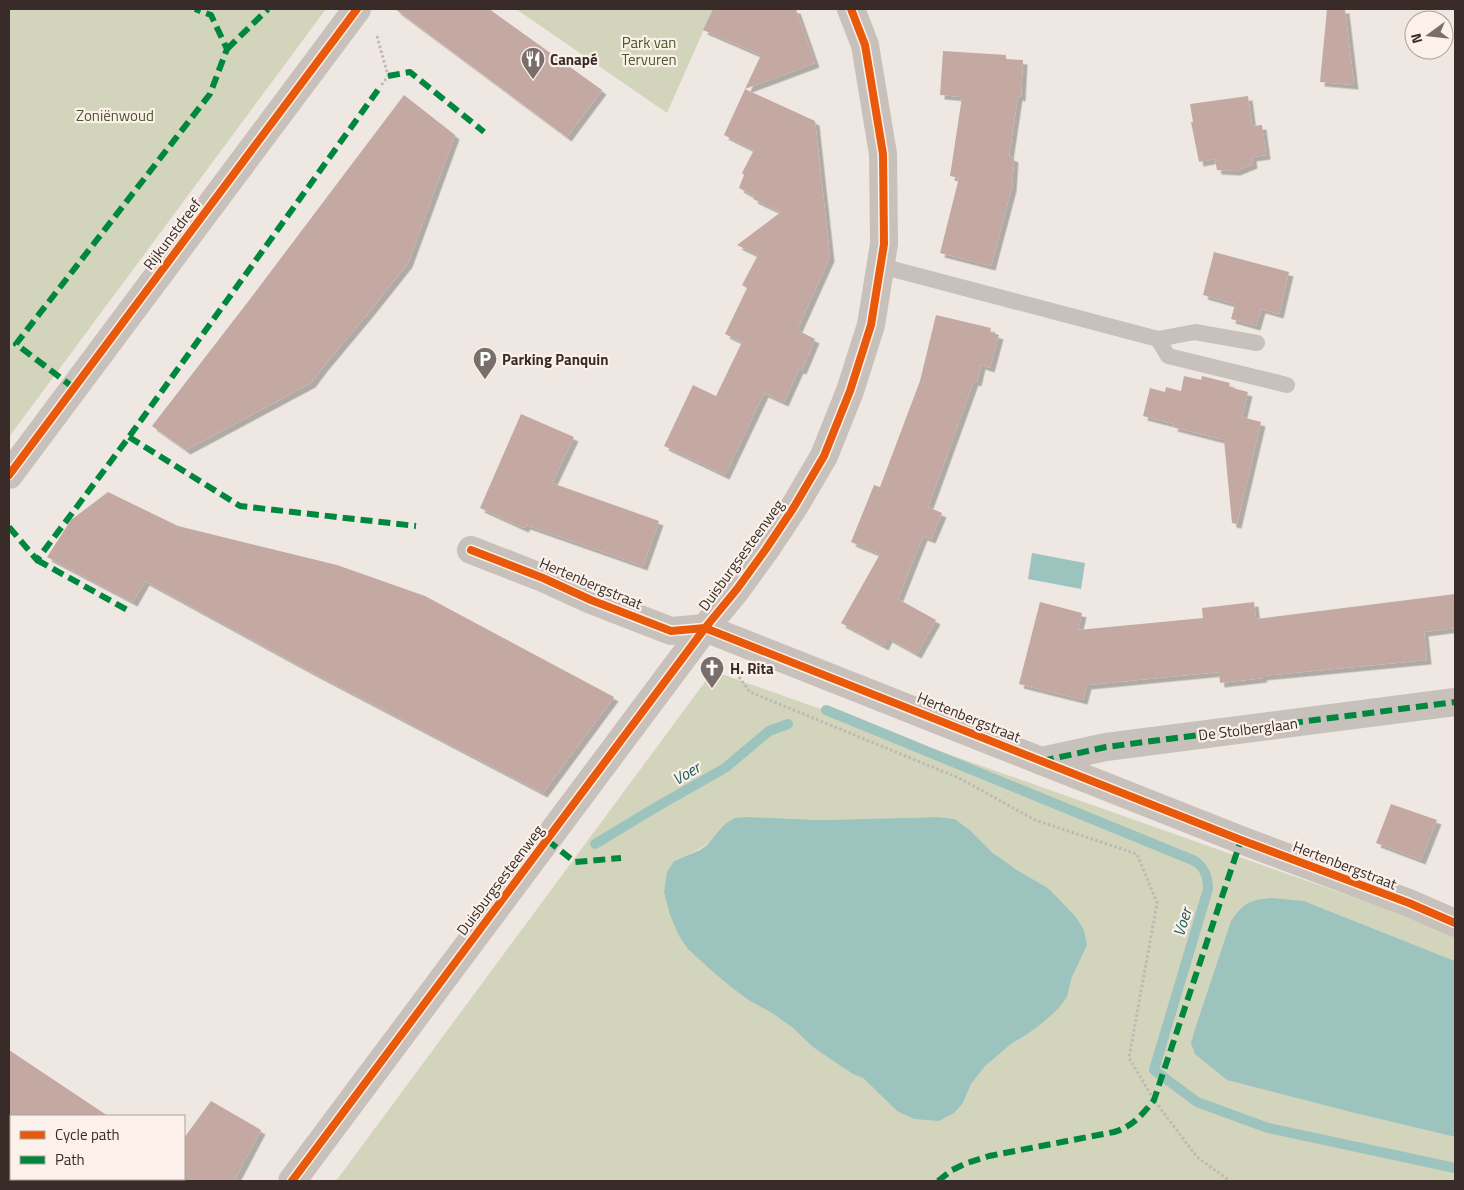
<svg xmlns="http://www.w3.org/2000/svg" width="1464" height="1190" font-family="'Titillium Web',sans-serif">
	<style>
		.green { fill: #d2d4bc; fill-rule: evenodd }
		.water { fill: #9dc3bf }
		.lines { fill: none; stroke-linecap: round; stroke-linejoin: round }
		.stream { stroke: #9dc3bf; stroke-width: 10 }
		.building { fill: #c4a9a3; filter: url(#shadow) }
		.path { stroke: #c1b8b3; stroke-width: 3; stroke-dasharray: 2.5 2.5; stroke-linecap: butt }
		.service { stroke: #c8c0bb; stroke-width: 16 }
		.minor { stroke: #c8c0bb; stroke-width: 28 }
		.tertiary { stroke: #c8c0bb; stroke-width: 28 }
		.quiet { stroke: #00873e; stroke-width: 6; stroke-dasharray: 12 6; stroke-linecap: butt }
		.cycleway-casing { stroke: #fbf1ea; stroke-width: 11 }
		.cycleway { stroke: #e8590c; stroke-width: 8 }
		.labels { text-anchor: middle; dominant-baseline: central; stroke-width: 4.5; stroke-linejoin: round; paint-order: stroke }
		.park-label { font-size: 15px; fill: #4d592b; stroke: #fbf1ea }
		.poi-label { font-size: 15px; font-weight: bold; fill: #392c28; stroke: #fbf1ea; text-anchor: start }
		.street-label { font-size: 15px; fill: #392c28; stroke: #fbf1ea }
		.water-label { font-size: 16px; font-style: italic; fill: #1b5e5c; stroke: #fbf1ea }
	</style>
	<defs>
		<filter id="shadow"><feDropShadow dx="4.5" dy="4.5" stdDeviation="0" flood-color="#0004"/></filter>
	</defs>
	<rect width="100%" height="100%" fill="#efe8e2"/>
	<g class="green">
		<path d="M9,9h317l-317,428z"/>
		<path d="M516,9h197l-46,104z"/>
		<path d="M713,671l742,262v28l-151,-60 -73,20 -8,28 136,165 96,23v44h-1119zM750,817l70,3 119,-3 16,2 16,12 22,22 24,17 31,18 38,57 -14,32 -5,20 -41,38 -15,9 -27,22 -13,18 -8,19 -66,8 -34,-33 -37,-22 -33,-28 -21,-15 -22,-12 -76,-140c21,-9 36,-15 49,-35z"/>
	</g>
	<g class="water">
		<path d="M1032,553l53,10 -4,26 -53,-10z"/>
		<path d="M750,817l70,3 119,-3 16,2 16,12 22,22 24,17 31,18 28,29 8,13 3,15 -15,32 -5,20 -9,12 -17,15 -15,11 -15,9 -26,22 -14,18 -8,19 -9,10 -15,8 -25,-2 -17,-8 -34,-33 -10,-4 -27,-18 -13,-9 -20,-19 -21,-15 -22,-12 -15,-11 -23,-19 -24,-22 -9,-13 -9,-21 -6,-23 3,-20 7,-11 26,-11 7,-5 16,-19 5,-4 7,-4z"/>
		<path d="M1272,898l32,3 151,60v176l-96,-23 -132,-34 -32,-26 -4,-11 5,-17 35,-105c13,-19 19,-21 41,-23z"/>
	</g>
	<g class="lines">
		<g class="stream">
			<path d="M826,710l369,151c10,7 13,16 13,28l-54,181 43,32 71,26 187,40"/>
			<path d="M595,844l63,-38 67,-38 44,-37 19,-7"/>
		</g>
	</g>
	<g class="building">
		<path d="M395,9h94l113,81 -35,47z"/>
		<path d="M713,9h83l19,54 -70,26 16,-34 -58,-25z"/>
		<path d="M1327,9h18l9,76 -34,-3z"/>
		<path d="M943,51l63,4v4l17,1 -2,37 -3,-1 -9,60 5,2 -2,29 -21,79 -51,-13 19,-75 -9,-2 12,-79 -22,-2z"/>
		<path d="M745,89l70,32 15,136 -33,73 18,9 -13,31 -3,-1 -15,33 -20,-9 -39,82 -61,-29 29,-61 23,11 26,-54 -17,-8 22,-46 -5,-3 16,-30 -21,-10 44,-33 -28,-13 1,-3 -15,-8 5,-13 -2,-2 12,-23 -30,-15z"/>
		<path d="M404,95l51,40 -47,128 -39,49 -46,55 -12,16 -125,67 -34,-24 95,-123z"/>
		<path d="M1248,96l4,30 10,-1 4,30 -14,2 1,7 -17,7 -19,-1 -2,-11 -16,3 -8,-40h2l-3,-18z"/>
		<path d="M1214,252l75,20 -10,42 -18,-5 -5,17 -25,-7 4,-15 -32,-9z"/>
		<path d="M936,315l55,13 -1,4 9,3 -9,33 -9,-3 -4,17 -3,-1 -46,126 14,6 -11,26 -8,-3 -25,63 38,21 -19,34 -29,-16 -4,8 -43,-23 39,-69 -29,-12 23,-57 6,2 40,-106z"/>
		<path d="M1184,376l17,4 1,-4 28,7 -1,4 19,5 -6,25 19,5 -24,102 -5,-1 -8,-83 -51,-13 1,-3 -31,-8 7,-28 15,4 1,-5 15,4z"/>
		<path d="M521,414l53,23 -22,46 107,38 -16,45 -117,-41 -2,3 -44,-20z"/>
		<path d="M108,492l70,34 159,39 88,31 189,101 -71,96 -235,-123 -163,-89 -12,21 -86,-45 24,-37z"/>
		<path d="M1455,594v34l-31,4 3,28 -165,16 1,2 -43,5 -1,-11 -132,13 -4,15 -64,-16 21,-82 42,11 -4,17 125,-12 -1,-10 52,-6 2,17z"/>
		<path d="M1391,804l46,16 -16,40 -45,-17z"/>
		<path d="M9,1050l99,66h-99z"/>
		<path d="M211,1101l50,29 -27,51h-50v-43z"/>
	</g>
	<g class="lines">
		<g class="path">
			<path d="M377,36l11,40 -8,11"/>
			<path d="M739,677l11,15 209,86 76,42 102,34 20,49 -28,155 25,42 43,57 33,24"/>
		</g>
		<g class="service">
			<path d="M881,266l277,73 37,-7 62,11"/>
			<path d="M1158,339l10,17 119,29"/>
		</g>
		<g class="minor">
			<path d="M9,475l348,-466"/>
			<path d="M471,550l72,28 48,22 80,31 34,-3 536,212 168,63 46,20"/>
			<path d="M1041,761l65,-14 349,-45"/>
		</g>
		<path class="tertiary" d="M292,1181l413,-553 32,-39 29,-40 28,-42 30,-51 26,-65 21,-66 13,-81 -1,-90 -18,-109 -14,-36"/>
		<g class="quiet">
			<path d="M227,49l41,-40"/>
			<path d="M388,76l22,-4 74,60"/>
			<path d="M74,388l-58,-44 194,-250 17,-45 -16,-34 -16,-6"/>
			<path d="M129,437l111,69 176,20"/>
			<path d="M9,527l28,33 92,-123 251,-350"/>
			<path d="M37,560l94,52"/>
			<path d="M1042,761l64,-14 349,-45"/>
			<path d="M547,840l28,22 46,-4"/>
			<path d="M938,1181l14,-11 15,-7 22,-7 125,-24c18,-5 29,-18 40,-32l87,-260"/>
		</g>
		<defs>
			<g id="cycleway">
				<path d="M9,475l348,-466"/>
				<path d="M471,550l72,28 48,22 80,31 34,-3 536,212 168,63 46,20"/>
				<path d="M292,1181l413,-553 32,-39 29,-40 28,-42 30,-51 26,-65 21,-66 13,-81 -1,-90 -18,-109 -14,-36"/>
			</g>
		</defs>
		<use href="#cycleway" class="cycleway-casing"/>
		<use href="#cycleway" class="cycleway"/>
	</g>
	<defs>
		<symbol id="restaurant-pin" viewBox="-11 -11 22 30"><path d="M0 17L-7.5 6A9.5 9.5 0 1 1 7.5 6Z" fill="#796e69" stroke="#fbf1ea"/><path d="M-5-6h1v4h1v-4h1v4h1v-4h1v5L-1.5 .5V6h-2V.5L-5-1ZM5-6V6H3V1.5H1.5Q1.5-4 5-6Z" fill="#fff"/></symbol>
		<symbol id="parking-pin" viewBox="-11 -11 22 30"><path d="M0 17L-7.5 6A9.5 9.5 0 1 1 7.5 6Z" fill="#796e69" stroke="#fbf1ea"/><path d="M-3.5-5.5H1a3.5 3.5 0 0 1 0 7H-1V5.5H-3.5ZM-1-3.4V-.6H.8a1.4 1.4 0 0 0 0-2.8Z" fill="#fff"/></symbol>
		<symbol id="church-pin" viewBox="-11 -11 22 30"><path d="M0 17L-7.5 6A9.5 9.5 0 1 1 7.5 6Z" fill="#796e69" stroke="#fbf1ea"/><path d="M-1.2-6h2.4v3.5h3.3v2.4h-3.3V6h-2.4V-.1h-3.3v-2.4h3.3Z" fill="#fff"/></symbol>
	</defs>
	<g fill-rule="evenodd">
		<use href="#restaurant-pin" x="519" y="45" width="28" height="38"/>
		<use href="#parking-pin" x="471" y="345" width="28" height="38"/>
		<use href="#church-pin" x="698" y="654" width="28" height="38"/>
	</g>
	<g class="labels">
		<g class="park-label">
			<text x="649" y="42">Park van<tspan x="649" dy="17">Tervuren</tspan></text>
			<text x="115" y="115">Zoniënwoud</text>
		</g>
		<g class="poi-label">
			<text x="550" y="59">Canapé</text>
			<text x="502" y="359">Parking Panquin</text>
			<text x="730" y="668">H. Rita</text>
		</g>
		<g class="street-label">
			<text transform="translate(172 234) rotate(-53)">Rijkunstdreef</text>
			<text transform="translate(741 555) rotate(-54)">Duisburgsesteenweg</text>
			<text transform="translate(591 583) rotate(23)">Hertenbergstraat</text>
			<text transform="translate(969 717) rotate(22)">Hertenbergstraat</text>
			<text transform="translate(1248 729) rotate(-7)">De Stolberglaan</text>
			<text transform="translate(1345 865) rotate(21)">Hertenbergstraat</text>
			<text transform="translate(500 880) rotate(-53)">Duisburgsesteenweg</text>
		</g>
		<g class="water-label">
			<text transform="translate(686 773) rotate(-31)">Voer</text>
			<text transform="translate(1182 922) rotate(-73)">Voer</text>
		</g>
	</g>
	<rect width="1464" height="1190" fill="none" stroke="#392c28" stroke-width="20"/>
	<rect x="10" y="1115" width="175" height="65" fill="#fbf1ea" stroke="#ada29c"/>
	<rect x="20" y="1131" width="25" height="8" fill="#e8590c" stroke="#ada29c"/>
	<text x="55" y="1140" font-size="15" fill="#392c28">Cycle path</text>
	<rect x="20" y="1156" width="25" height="8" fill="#00873e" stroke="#ada29c"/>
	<text x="55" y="1165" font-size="15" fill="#392c28">Path</text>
	<g transform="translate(1429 35) rotate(255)"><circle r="24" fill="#fbf1ea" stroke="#ada29c"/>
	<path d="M0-4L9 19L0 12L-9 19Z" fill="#796e69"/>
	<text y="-8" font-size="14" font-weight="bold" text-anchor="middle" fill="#392c28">N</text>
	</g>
</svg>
